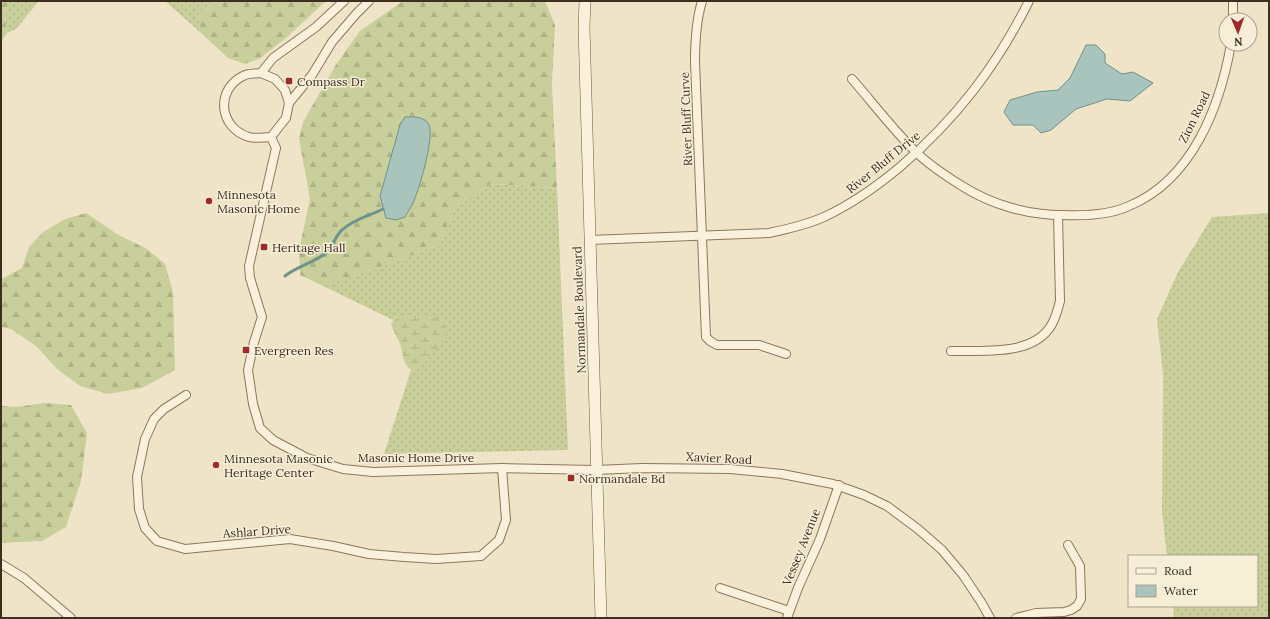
<svg xmlns="http://www.w3.org/2000/svg" width="1270" height="619" font-family="Lora,serif">
	<style>
		.grass { fill: url(#grass-dots) }
		.forest { fill: url(#forest-firs) }
		.wetland { fill: url(#wetland-marsh) }
		.water { fill: #a9c4bc; stroke: #6f938a }
		.lines { fill: none; stroke-linecap: round; stroke-linejoin: round }
		.stream { stroke: #6f938a; stroke-width: 3 }
		.street-casing { stroke: #8d765c; stroke-width: 10 }
		.secondary-casing { stroke: #6f573f; stroke-width: 12 }
		.street { stroke: #faf1dc; stroke-width: 8 }
		.secondary { stroke: #faf1dc; stroke-width: 11 }
		.poi-dot { fill: #9e2a2b; stroke: #f7eed8; stroke-width: 1.5 }
		.labels { text-anchor: middle; dominant-baseline: central; stroke-width: 3; stroke-linejoin: round; paint-order: stroke }
		.poi-label { font-size: 12px; fill: #3d2e20; stroke: #f7eed8; text-anchor: start }
		.street-label { font-size: 12px; fill: #3d2e20; stroke: #f7eed8 }
	</style>
	<defs>
		<pattern id="grass-dots" width="8" height="8" patternUnits="userSpaceOnUse"><rect width="8" height="8" fill="#c9cf9b"/><path d="M2 2h.1M6 6h.1" fill="none" stroke="#aeb285" stroke-width="1.8" stroke-linecap="round"/></pattern>
		<pattern id="forest-firs" width="22" height="20" patternUnits="userSpaceOnUse"><rect width="22" height="20" fill="#c9cf9b"/><path d="M5 1l3.5 6h-7zM16 11l3.5 6h-7z" fill="#aeb285"/></pattern>
		<pattern id="wetland-marsh" width="20" height="14" patternUnits="userSpaceOnUse"><rect width="20" height="14" fill="#c9cf9b"/><path d="M1 5h8M5 5V1M11 12h8M15 12V8" fill="none" stroke="#aeb285"/></pattern>
	</defs>
	<rect width="100%" height="100%" fill="#f0e4c8"/>
	<g class="grass">
		<path d="M9,1h30l-23,28 -9,4 -2,-18z"/>
		<path d="M165,1h53l-20,12 2,19z"/>
		<path d="M491,184l66,4 11,262 -184,4 27,-84 8,-2 -21,-52 -5,4 -70,-34 51,-17 65,-24 17,-39z"/>
		<path d="M1269,213v405h-95l-1,-12h84v-50h-90l-5,-44 1,-138 -6,-55 21,-47 34,-55z"/>
	</g>
	<g class="forest">
		<path d="M1,1h8l-4,14 2,18 -6,9z"/>
		<path d="M218,1h108l-40,37 -27,21 -14,5 -17,-6 -28,-26 -2,-19z"/>
		<path d="M403,1h142l10,24 -3,59 5,104 -66,-4 -35,22 -17,39 -65,24 -51,17 -23,-11 -1,-25 11,-51 -11,-60 4,-17 32,-56 25,-35z"/>
		<path d="M86,213l31,21 30,15 18,15 8,28 2,78 -33,18 -34,6 -28,-8 -23,-17 -20,-22 -26,-18 -10,-2v-48l21,-11 7,-21 14,-15 22,-13z"/>
		<path d="M44,403l27,2 16,28 -6,48 -15,46 -24,14 -41,2v-137l16,1z"/>
	</g>
	<path class="wetland" d="M398,316c12,0 38,-2 46,7 1,1 2,5 3,6 0,8 -20,34 -27,38 -3,2 -6,2 -9,3 -9,-7 -8,-16 -11,-26 -3,-7 -7,-13 -9,-21z"/>
	<g class="water">
		<path d="M1086,45h10l9,9v9l17,11 11,-2 20,11 -23,18 -23,-2 -31,10 -25,21 -10,3 -8,-8h-20l-9,-13 6,-12 27,-8 21,-2 12,-12z"/>
		<path d="M405,117c9,0 17,-1 23,6 8,9 -8,63 -13,75 -2,7 -7,13 -10,19l-9,3 -10,-2 -6,-22 20,-71z"/>
	</g>
	<g class="lines">
		<path class="stream" d="M285,276c11,-9 28,-13 41,-23 7,-6 9,-17 16,-23 12,-11 27,-14 41,-21"/>
		<defs>
			<g id="street">
				<path d="M702,1c-6,20 -7,40 -7,61l11,275 4,4 7,4h42l27,9"/>
				<path d="M1233,20v-19"/>
				<path d="M261,73l14,6 10,11 4,13 -3,15 -15,19c-7,0 -16,2 -22,0 -30,-9 -34,-47 -6,-61 5,-3 12,-2 18,-3z"/>
				<path d="M261,73l12,-15 43,-31 28,-26"/>
				<path d="M852,79c21,24 41,51 64,73 13,13 30,24 46,34 30,19 66,29 101,29 21,1 46,0 66,-9 63,-26 91,-99 102,-162"/>
				<path d="M289,103l23,-28 20,-33 24,-28 13,-13"/>
				<path d="M271,137l5,11 -27,118 1,12 12,39 -8,25 -6,28 5,34 7,24 13,12 34,18 36,11 30,3 129,-4 94,2 46,-2 88,1 52,5 51,10 31,11 23,11 31,23 24,21 21,25 18,27 9,16"/>
				<path d="M589,240l180,-7c19,-4 37,-8 55,-16 28,-13 52,-30 76,-50 56,-48 96,-100 129,-166"/>
				<path d="M951,351c31,-1 83,6 101,-27 4,-7 6,-15 8,-23l-2,-86"/>
				<path d="M186,395l-22,14 -10,10 -9,20 -8,38 2,32 6,19 12,13 28,8 105,-10 43,7 36,8 35,3 32,2 45,-3 18,-16 7,-20 -4,-52"/>
				<path d="M1,564l23,14 47,40"/>
				<path d="M720,588l69,23"/>
				<path d="M787,618l11,-30 22,-49 19,-54"/>
				<path d="M1016,618l20,-5 28,-1 7,-2 6,-4 4,-7 -1,-33 -12,-21"/>
			</g>
			<path id="secondary" d="M585,1l-1,26 17,591"/>
		</defs>
		<use href="#street" class="street-casing"/>
		<use href="#secondary" class="secondary-casing"/>
		<use href="#street" class="street"/>
		<use href="#secondary" class="secondary"/>
	</g>
	<g class="poi-dot">
		<rect x="285" y="77" width="8" height="8" rx="2"/>
		<circle cx="209" cy="201" r="4"/>
		<rect x="260" y="243" width="8" height="8" rx="2"/>
		<rect x="242" y="346" width="8" height="8" rx="2"/>
		<circle cx="216" cy="465" r="4"/>
		<rect x="567" y="474" width="8" height="8" rx="2"/>
	</g>
	<g class="labels">
		<g class="poi-label">
			<text x="297" y="81">Compass Dr</text>
			<text x="217" y="194">Minnesota<tspan x="217" dy="14">Masonic Home</tspan></text>
			<text x="272" y="247">Heritage Hall</text>
			<text x="254" y="350">Evergreen Res</text>
			<text x="224" y="458">Minnesota Masonic<tspan x="224" dy="14">Heritage Center</tspan></text>
			<text x="579" y="478">Normandale Bd</text>
		</g>
		<g class="street-label">
			<text transform="translate(1194 117) rotate(-64)">Zion Road</text>
			<text transform="translate(686 119) rotate(-92)">River Bluff Curve</text>
			<text transform="translate(883 162) rotate(-39)">River Bluff Drive</text>
			<text transform="translate(579 310) rotate(-92)">Normandale Boulevard</text>
			<text x="416" y="457">Masonic Home Drive</text>
			<text transform="translate(719 458) rotate(3)">Xavier Road</text>
			<text transform="translate(257 531) rotate(-4)">Ashlar Drive</text>
			<text transform="translate(801 547) rotate(-68)">Vessey Avenue</text>
		</g>
	</g>
	<rect width="1270" height="619" fill="none" stroke="#3d2e20" stroke-width="4"/>
	<rect x="1128" y="555" width="130" height="52" fill="#f7eed8" stroke="#ada18e"/>
	<rect x="1136" y="568" width="20" height="6" fill="#faf1dc" stroke="#ada18e"/>
	<text x="1164" y="575" font-size="12" fill="#3d2e20">Road</text>
	<rect x="1136" y="585" width="20" height="12" fill="#a9c4bc" stroke="#ada18e"/>
	<text x="1164" y="595" font-size="12" fill="#3d2e20">Water</text>
	<g transform="translate(1238 32) rotate(178)"><circle r="19" fill="#f7eed8" stroke="#ada18e"/>
	<path d="M0-3L7 15L0 10L-7 15Z" fill="#9e2a2b"/>
	<text y="-6" font-size="11" font-weight="bold" text-anchor="middle" fill="#3d2e20">N</text>
	</g>
</svg>
